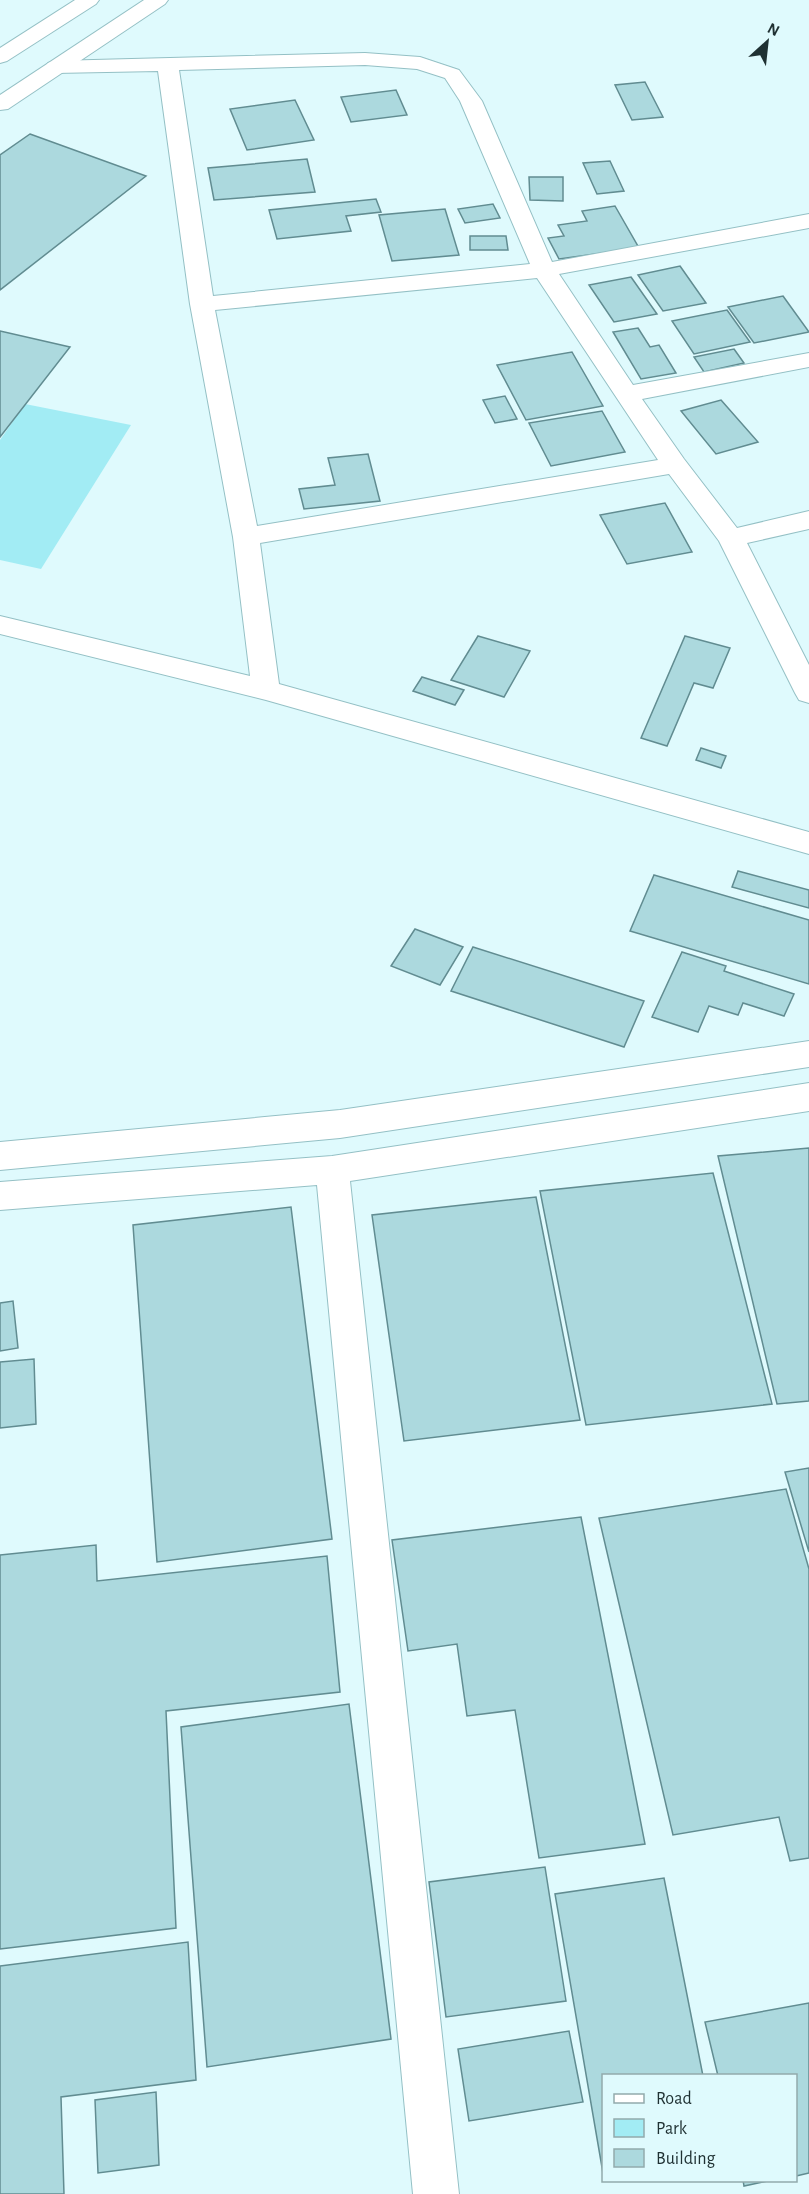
<svg xmlns="http://www.w3.org/2000/svg" width="809" height="2194" font-family="'Alegreya Sans',sans-serif">
	<style>
		.green { fill: #a2ecf4 }
		.building { fill: #acd9de; stroke: #618c91; stroke-width: 1.5 }
		.lines { fill: none; stroke-linecap: round; stroke-linejoin: round }
		.street-casing { stroke: #94c0c5; stroke-width: 2 }
		.highway-casing { stroke: #94c0c5; stroke-width: 2 }
		.street { fill: #fff; fill-rule: evenodd }
		.highway { fill: #fff; fill-rule: evenodd }
	</style>
	<rect width="100%" height="100%" fill="#dffafd"/>
	<path class="green" d="M25,404l106,21 -90,144 -41,-9v-120z"/>
	<g class="building">
		<path d="M645,82l18,35 -31,3 -17,-35z"/>
		<path d="M396,90l11,25 -56,7 -10,-25z"/>
		<path d="M295,100l19,40 -67,10 -17,-41z"/>
		<path d="M30,134l116,42 -146,114v-135z"/>
		<path d="M307,159l8,33 -101,8 -6,-32z"/>
		<path d="M610,161l14,30 -27,3 -14,-31z"/>
		<path d="M529,177h34v24l-33,-1z"/>
		<path d="M376,199l5,13 -35,4 5,15 -74,8 -8,-29z"/>
		<path d="M493,204l7,14 -35,5 -7,-14z"/>
		<path d="M615,206l24,42 -80,11 -11,-21 16,-2 -6,-11 29,-4 -5,-10z"/>
		<path d="M445,209l14,46 -67,6 -13,-46z"/>
		<path d="M470,236h36l2,14h-38z"/>
		<path d="M680,266l26,37 -43,8 -25,-36z"/>
		<path d="M631,277l26,37 -43,8 -25,-37z"/>
		<path d="M783,296l26,36 -55,11 -26,-36z"/>
		<path d="M727,310l23,32 -56,12 -22,-33z"/>
		<path d="M638,328l12,19 9,-2 17,28 -35,6 -28,-47z"/>
		<path d="M0,331l70,16 -70,90z"/>
		<path d="M734,349l10,14 -40,9 -10,-15z"/>
		<path d="M572,352l31,54 -77,14 -29,-55z"/>
		<path d="M505,396l12,23 -22,4 -12,-23z"/>
		<path d="M721,400l37,42 -42,12 -35,-43z"/>
		<path d="M602,411l23,41 -74,14 -22,-43z"/>
		<path d="M368,454l12,47 -76,8 -5,-20 36,-4 -7,-27z"/>
		<path d="M665,503l27,49 -65,12 -27,-49z"/>
		<path d="M478,636l52,15 -26,46 -53,-17z"/>
		<path d="M685,636l45,12 -17,40 -19,-5 -27,63 -26,-8z"/>
		<path d="M422,677l42,13 -9,15 -42,-14z"/>
		<path d="M701,748l25,8 -5,12 -25,-8z"/>
		<path d="M738,871l71,19v18l-77,-21z"/>
		<path d="M654,875l155,45v64l-179,-53z"/>
		<path d="M415,929l48,18 -23,38 -49,-19z"/>
		<path d="M473,947l171,54 -20,46 -173,-56z"/>
		<path d="M682,952l44,14 -2,5 70,23 -10,22 -41,-13 -5,12 -29,-9 -11,26 -46,-15z"/>
		<path d="M809,1148v253l-32,3 -59,-248z"/>
		<path d="M713,1173l59,231 -186,21 -46,-234z"/>
		<path d="M536,1197l44,223 -176,21 -32,-226z"/>
		<path d="M291,1207l41,332 -175,23 -24,-337z"/>
		<path d="M13,1301l5,47 -18,3v-48z"/>
		<path d="M34,1359l2,65 -36,4v-66z"/>
		<path d="M809,1468v84l-24,-80z"/>
		<path d="M786,1489l23,80v289l-19,3 -11,-44 -106,18 -74,-317z"/>
		<path d="M581,1517l64,327 -106,14 -24,-148 -48,6 -10,-72 -49,7 -16,-111z"/>
		<path d="M96,1545l1,36 230,-25 13,136 -174,19 10,217 -176,21v-394z"/>
		<path d="M349,1704l42,335 -184,28 -26,-340z"/>
		<path d="M545,1867l21,134 -120,16 -17,-135z"/>
		<path d="M664,1878l39,198h-99v103l-49,-285z"/>
		<path d="M188,1942l8,138 -135,17 3,97h-64v-228z"/>
		<path d="M809,2003v170l-13,3v-100h-78l-13,-54z"/>
		<path d="M569,2031l14,71 -114,19 -11,-72z"/>
		<path d="M156,2092l3,73 -61,8 -3,-73z"/>
		<path d="M743,2180h29l-28,6z"/>
	</g>
	<g class="lines">
		<defs>
			<g id="street">
				<path d="M365,53l55,4 39,13 23,31 70,161 257,-48v14l-250,46 74,111 176,-32v14l-167,32 42,60 53,69 72,-17v18l-62,14 62,122v38l-10,-3 -4,-7 -76,-152 -50,-67 -409,69 19,141 530,148v22l-543,-154 -266,-66v-18l250,60 -17,-139 -43,-233 -32,-233 -103,2 -7,-2 -3,-4 3,-4 7,-2zM365,65l52,4 28,9 15,23 70,163 -317,32 -34,-226zM537,278l121,182 -401,66 -42,-216z"/>
				<path d="M809,1041v26l-469,71 -340,32v-28l340,-32z"/>
				<path d="M809,1083v28l-459,70 109,1013h-46l-96,-1009 -317,25v-28l332,-26z"/>
			</g>
			<g id="highway">
				<path d="M75,0h24l-3,4 -89,57 -7,2v-15z"/>
				<path d="M144,0h24l-3,4 -157,105 -8,1v-15z"/>
			</g>
		</defs>
		<use href="#street" class="street-casing"/>
		<use href="#highway" class="highway-casing"/>
		<use href="#street" class="street"/>
		<use href="#highway" class="highway"/>
	</g>
	<rect x="602" y="2074" width="195" height="108" fill="#dffafd" stroke="#92aaac" stroke-width="1.5"/>
	<rect x="614" y="2094" width="30" height="9" fill="#ffffff" stroke="#92aaac" stroke-width="1.5"/>
	<text x="656" y="2104" font-size="18" fill="#1f3133">Road</text>
	<rect x="614" y="2119" width="30" height="18" fill="#a2ecf4" stroke="#92aaac" stroke-width="1.5"/>
	<text x="656" y="2134" font-size="18" fill="#1f3133">Park</text>
	<rect x="614" y="2149" width="30" height="18" fill="#acd9de" stroke="#92aaac" stroke-width="1.5"/>
	<text x="656" y="2164" font-size="18" fill="#1f3133">Building</text>
	<g transform="translate(767 42) rotate(27)" stroke="#dffafd" stroke-width="4.5" paint-order="stroke">
	<path d="M0-4.5L10 22L0 15L-10 22Z" fill="#1f3133"/>
	<text y="-9" font-size="16" font-weight="bold" text-anchor="middle" fill="#1f3133">N</text>
	</g>
</svg>
